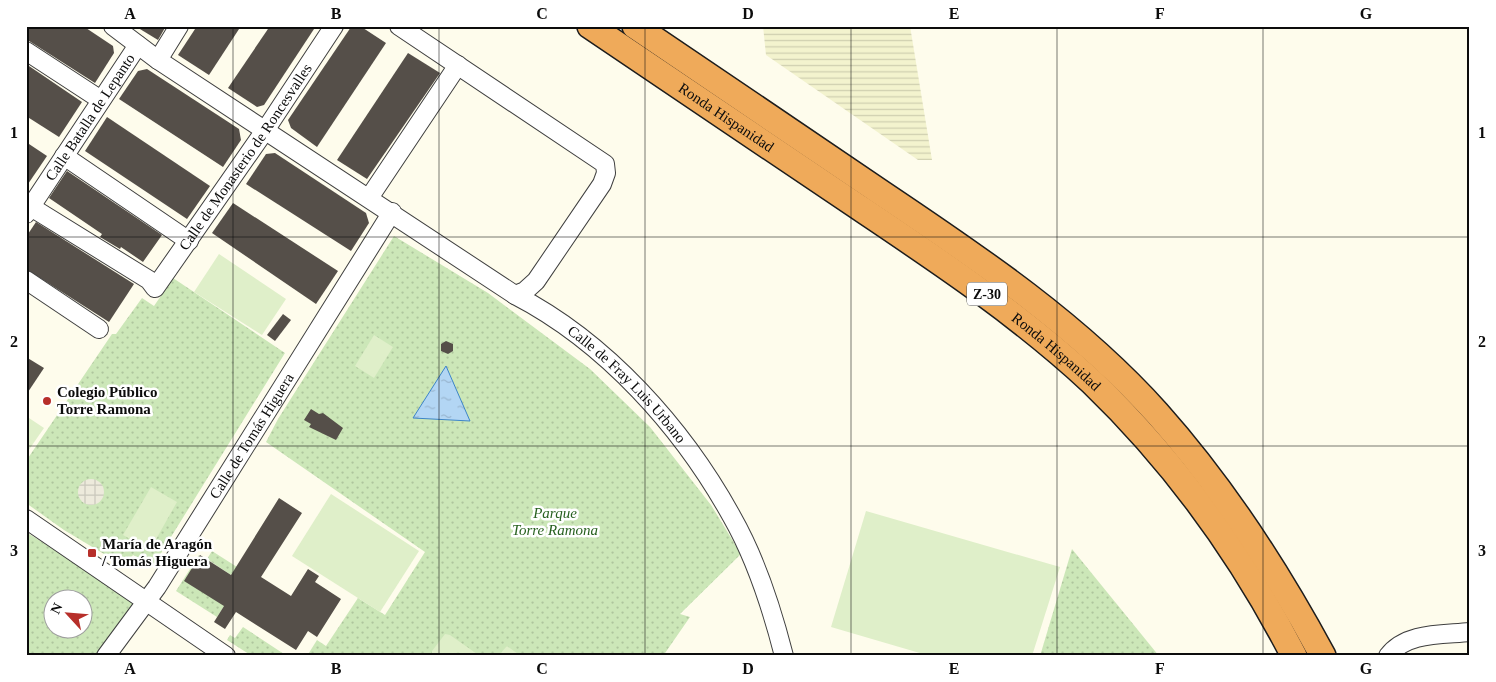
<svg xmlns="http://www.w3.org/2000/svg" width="1496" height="682" font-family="'Times New Roman',serif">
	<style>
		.farmland { fill: url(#farmland-rules) }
		.grass { fill: url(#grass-dots); fill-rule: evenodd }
		.pitch { fill: #dfefc9 }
		.plaza { fill: url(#plaza-grid) }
		.water { fill: url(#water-ripples); stroke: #3d85c8 }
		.building { fill: #554f49 }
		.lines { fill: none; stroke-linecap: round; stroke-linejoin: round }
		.minor-casing { stroke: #3f3f3f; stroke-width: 20 }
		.highway-casing { stroke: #1d1d1d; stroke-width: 28 }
		.minor { stroke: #fff; stroke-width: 18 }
		.highway { stroke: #efaa5a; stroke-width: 25 }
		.grid { fill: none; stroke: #0c0c0c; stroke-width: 1; stroke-opacity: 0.55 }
		.poi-dot { fill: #b72f2a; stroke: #fff; stroke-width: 2 }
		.labels { text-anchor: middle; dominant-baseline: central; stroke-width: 5; stroke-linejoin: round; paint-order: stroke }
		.shield { fill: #fff; stroke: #555; stroke-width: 1 }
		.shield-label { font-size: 14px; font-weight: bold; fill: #0c0c0c }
		.street-label { font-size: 15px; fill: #0c0c0c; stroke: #fff }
		.poi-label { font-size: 15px; font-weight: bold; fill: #0c0c0c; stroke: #fff; text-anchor: start }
		.park-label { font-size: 15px; font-style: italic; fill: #286120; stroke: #fff }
		.neatline { fill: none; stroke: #0c0c0c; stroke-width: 2 }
		.grid-label { font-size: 16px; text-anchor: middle; font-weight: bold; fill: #0c0c0c }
	</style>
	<defs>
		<pattern id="farmland-rules" width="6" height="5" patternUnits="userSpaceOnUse" patternTransform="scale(1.25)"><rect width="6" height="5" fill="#f3f3ce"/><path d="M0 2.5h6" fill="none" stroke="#cfcfb0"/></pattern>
		<pattern id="grass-dots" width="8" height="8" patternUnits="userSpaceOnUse" patternTransform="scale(1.25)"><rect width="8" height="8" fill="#cce7b8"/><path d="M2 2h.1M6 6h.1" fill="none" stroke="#aec59d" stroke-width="1.8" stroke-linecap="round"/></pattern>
		<pattern id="plaza-grid" width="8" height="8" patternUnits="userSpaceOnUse" patternTransform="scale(1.25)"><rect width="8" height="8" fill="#edeadc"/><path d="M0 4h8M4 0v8" fill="none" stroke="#cac8bc"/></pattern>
		<pattern id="water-ripples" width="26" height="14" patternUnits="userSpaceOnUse" patternTransform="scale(1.25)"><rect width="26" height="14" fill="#b3d6f4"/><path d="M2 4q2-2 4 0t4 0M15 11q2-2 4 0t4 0" fill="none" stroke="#99b6d0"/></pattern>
	</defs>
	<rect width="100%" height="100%" fill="#fefcec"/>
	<path class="farmland" d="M763,26h147l22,134h-14l-152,-105z"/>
	<g class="grass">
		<path d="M394,236l94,57 102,76 60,58 61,78 30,49 -61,60 10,3 -27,39h-356l10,-16 9,6 32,-48 27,17 40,-63 -159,-110 12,-23z"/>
		<path d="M173,278l112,75 -132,213 -20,-11 -9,11 -60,-36 -38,-27v-42l86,-127h4l26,-36 12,8z"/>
		<path d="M26,532l113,71 -41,53h-72zM52,600h30v30h-30z"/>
		<path d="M1072,549l87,107h-119z"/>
		<path d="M212,551l25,16 -6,8 -24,-16z"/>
		<path d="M199,555l25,51 -7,11 -41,-26z"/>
		<path d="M243,627l44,29h-35l-25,-16 3,-5 5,3z"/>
	</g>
	<g class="pitch">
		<path d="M219,254l67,45 -24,36 -68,-43z"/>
		<path d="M374,335l19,12 -19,31 -19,-12z"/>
		<path d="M26,416l18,12 -18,26z"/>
		<path d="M151,487l26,15 -27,48 -27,-15z"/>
		<path d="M331,494l88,57 -39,61 -88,-56z"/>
		<path d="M866,511l194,56 -28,89h-102l-99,-29z"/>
		<path d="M445,634l5,1 30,21h-16l-6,-4 -6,4h-20v-5z"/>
		<path d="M507,646l14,10h-23z"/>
	</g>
	<circle class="plaza" cx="91" cy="492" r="13"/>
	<path class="water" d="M446,366l24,55 -57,-3z"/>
	<g class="building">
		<path d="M26,26h57l30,20 1,7 -19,30 -69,-44z"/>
		<path d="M135,26h31l-8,14z"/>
		<path d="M197,26h44l-32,49 -31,-20z"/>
		<path d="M270,26h46l-52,79 -7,2 -29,-19z"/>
		<path d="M360,26l26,17 -69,104 -26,-19 -3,-8 63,-93z"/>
		<path d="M408,53l32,20 -73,106 -30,-19z"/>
		<path d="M26,64l56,38 -23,35 -33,-21z"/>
		<path d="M147,69l92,60 2,11 -18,27 -104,-68 19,-28z"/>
		<path d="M107,117l103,69 -23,33 -102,-68z"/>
		<path d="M26,142l21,14 -21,31z"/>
		<path d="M275,153l91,60 3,10 -18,28 -105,-67 20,-30z"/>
		<path d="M67,171l95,64 -19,27 -22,-15 -1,2 -20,-12 2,-3 -53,-36z"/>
		<path d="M233,203l105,68 -22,33 -104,-71z"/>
		<path d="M36,222l98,62 -25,38 -83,-53v-32z"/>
		<path d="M283,314l8,6 -16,21 -8,-6z"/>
		<path d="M446,341l7,3v7l-5,3 -7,-3v-7z"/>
		<path d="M26,357l18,11 -18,27z"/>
		<path d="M311,409l8,5 4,-1 20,15 -7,12 -27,-13 2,-3 -7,-4z"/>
		<path d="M279,498l23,15 -41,64 30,19 17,-27 11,7 -4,6 26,17 -24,38 -9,-6 -12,19 -60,-38 -11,17 -11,-7 10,-16 -40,-25 16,-26 31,20z"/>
	</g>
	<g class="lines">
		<defs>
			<g id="minor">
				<path id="s1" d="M113,26l45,34 357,235c91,47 168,133 217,222 24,42 40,92 52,139"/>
				<path d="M399,26l206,138 1,9 -4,11 -66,97 -11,10 -10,4"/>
				<path d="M26,51l75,49"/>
				<path d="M158,60l21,-34"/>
				<path d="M64,156l125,85"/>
				<path d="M369,198l89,-133"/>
				<path id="s2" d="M31,207l118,73 6,8 111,-159 68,-103"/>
				<path id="s3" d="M26,214l112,-169"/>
				<path d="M26,280l73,49"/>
				<path d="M26,519l200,137"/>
				<path id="s4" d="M106,656l51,-69 235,-375"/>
				<path d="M1388,656c18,-24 54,-21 82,-24"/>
			</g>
			<g id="highway">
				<path id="s5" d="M590,26c88,59 176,118 264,178 82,55 165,110 238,178 82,79 150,173 202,274"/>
				<path d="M635,26c83,56 166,112 248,168 97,65 196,132 274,219 66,74 119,156 166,243"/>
			</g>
		</defs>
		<use href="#minor" class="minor-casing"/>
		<use href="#highway" class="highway-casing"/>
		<use href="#minor" class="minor"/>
		<use href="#highway" class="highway"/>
	</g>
	<path class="grid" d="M233,26v630M439,26v630M645,26v630M851,26v630M1057,26v630M1263,26v630M26,237h1444M26,446h1444"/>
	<g class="poi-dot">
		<circle cx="47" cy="401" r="5"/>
		<rect x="87" y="548" width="10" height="10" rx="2.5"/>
	</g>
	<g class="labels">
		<rect class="shield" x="967" y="282.5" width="40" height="23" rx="4"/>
		<g class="shield-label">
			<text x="987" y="294">Z-30</text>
		</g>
		<g class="street-label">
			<text stroke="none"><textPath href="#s3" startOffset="116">Calle Batalla de Lepanto</textPath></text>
			<text stroke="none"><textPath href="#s5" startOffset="164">Ronda Hispanidad</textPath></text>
			<text stroke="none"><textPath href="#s2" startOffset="308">Calle de Monasterio de Roncesvalles</textPath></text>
			<text stroke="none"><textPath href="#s5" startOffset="569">Ronda Hispanidad</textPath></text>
			<text stroke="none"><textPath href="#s1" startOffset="628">Calle de Fray Luis Urbano</textPath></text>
			<text stroke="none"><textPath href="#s4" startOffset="264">Calle de Tomás Higuera</textPath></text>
		</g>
		<g class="poi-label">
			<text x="57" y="392">Colegio Público<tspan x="57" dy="17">Torre Ramona</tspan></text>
			<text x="102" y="544">María de Aragón<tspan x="102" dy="17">/ Tomás Higuera</tspan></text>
		</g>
		<g class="park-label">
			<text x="555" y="513">Parque<tspan x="555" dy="17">Torre Ramona</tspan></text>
		</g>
	</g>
	<rect width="1496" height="682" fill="none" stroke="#ffffff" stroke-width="55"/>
	<g transform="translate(68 614) rotate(296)"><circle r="24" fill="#ffffff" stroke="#9e9e9e"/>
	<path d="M0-4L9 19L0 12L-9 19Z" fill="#b72f2a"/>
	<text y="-8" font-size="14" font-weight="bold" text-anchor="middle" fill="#0c0c0c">N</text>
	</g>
	<rect x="28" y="28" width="1440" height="626" class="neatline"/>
	<g class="grid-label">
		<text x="130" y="19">A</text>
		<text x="336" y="19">B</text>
		<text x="542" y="19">C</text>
		<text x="748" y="19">D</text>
		<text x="954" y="19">E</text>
		<text x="1160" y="19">F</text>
		<text x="1366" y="19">G</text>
		<text x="14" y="138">1</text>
		<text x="1482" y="138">1</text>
		<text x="14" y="347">2</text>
		<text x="1482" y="347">2</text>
		<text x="14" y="556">3</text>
		<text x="1482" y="556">3</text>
		<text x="130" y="674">A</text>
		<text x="336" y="674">B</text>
		<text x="542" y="674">C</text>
		<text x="748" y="674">D</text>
		<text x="954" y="674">E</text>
		<text x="1160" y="674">F</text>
		<text x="1366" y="674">G</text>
	</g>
</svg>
